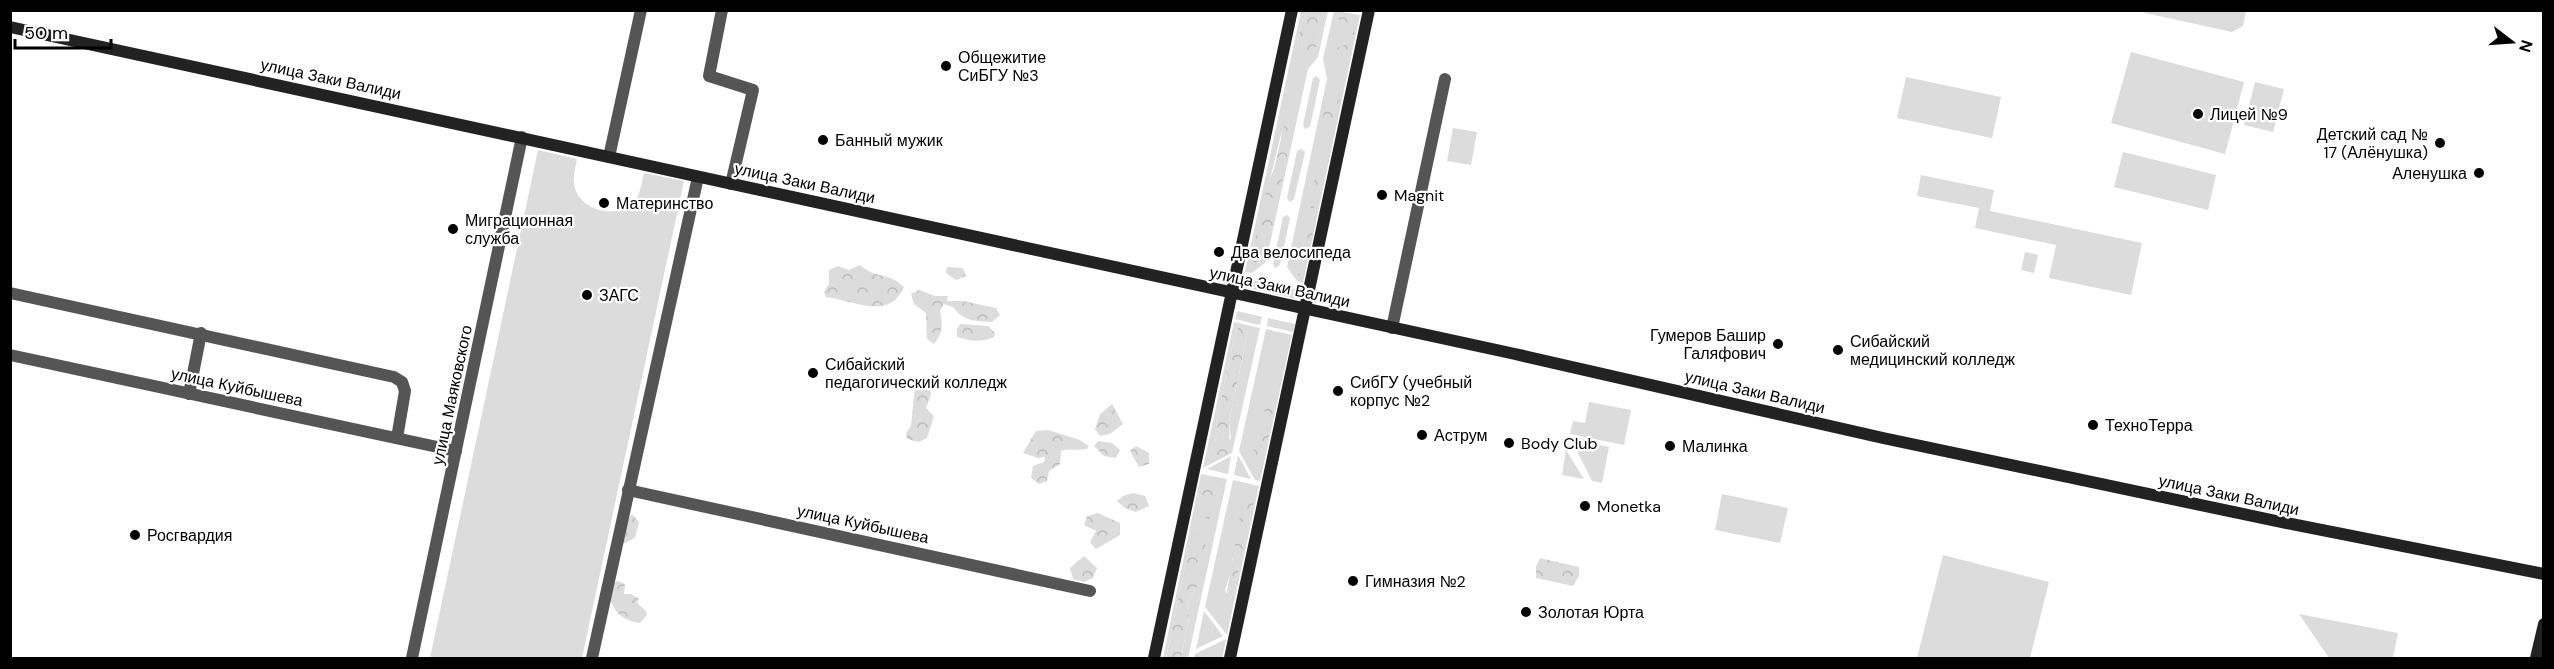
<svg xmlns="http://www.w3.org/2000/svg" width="2554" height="669" font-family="'DM Sans',sans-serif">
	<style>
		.green { fill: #dcdcdc; fill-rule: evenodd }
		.forest { fill: url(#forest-crowns) }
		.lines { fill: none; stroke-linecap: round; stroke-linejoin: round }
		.street { stroke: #555; stroke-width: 12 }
		.secondary { stroke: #222; stroke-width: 12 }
		.poi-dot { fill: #000; stroke: #fff; stroke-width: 2 }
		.labels { text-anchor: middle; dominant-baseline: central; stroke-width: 4.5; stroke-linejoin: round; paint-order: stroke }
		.poi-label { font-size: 16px; fill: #000; stroke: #fff; text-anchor: start }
		.street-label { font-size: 16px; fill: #000; stroke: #fff }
	</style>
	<defs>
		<pattern id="forest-crowns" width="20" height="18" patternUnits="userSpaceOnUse" patternTransform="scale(1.5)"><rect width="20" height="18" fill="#dcdcdc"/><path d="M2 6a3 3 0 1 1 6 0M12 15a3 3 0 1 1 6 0" fill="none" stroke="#bbb"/></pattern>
	</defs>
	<rect width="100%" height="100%" fill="#fff"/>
	<g class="green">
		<path d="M1301,11h5l-9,29 2,11 14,3 12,-34 -3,-9h6l-10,46 -10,12 -42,193 -14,11 -7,-1zM1282,130l-15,123 -7,10 -8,-3 -1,-3z"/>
		<path d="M1334,11l26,4 -57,268 -6,-2 -10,-14 40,-188 -4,-20z"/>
		<path d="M2144,11h102l-3,15 -11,6 -87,-19z"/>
		<path d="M2131,52l113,30 -19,72 -114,-31z"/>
		<path d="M1317,76l3,4 -10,47 -5,2 -2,-4 10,-47z"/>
		<path d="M1906,77l95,20 -9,41 -95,-20z"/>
		<path d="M2255,82l29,7 -11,43 -29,-7z"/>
		<path d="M1453,128l24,4 -6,33 -24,-4z"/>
		<path d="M1301,149l4,3 -11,47 -4,3 -3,-4 10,-47z"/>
		<path d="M538,150l39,9c-1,7 -4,16 -3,23 1,30 50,41 64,14 3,-7 4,-16 6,-23l40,8 -102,477h-152z"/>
		<path d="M2123,152l93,23 -8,35 -94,-23z"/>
		<path d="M1921,175l73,15 -4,21 152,32 -11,52 -82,-17 7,-33 -81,-17 4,-20 -62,-12z"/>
		<path d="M1287,215l3,3 -10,47 -5,3 -2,-4 10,-47z"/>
		<path d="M2025,252l13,3 -4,18 -13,-3z"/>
		<path d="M1244,278l25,6 -2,8 -21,-4 -3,-2z"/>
		<path d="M1276,285l26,6 -3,7 -3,1 -22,-5z"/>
		<path d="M1237,311l25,6 -2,8 -25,-6z"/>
		<path d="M1268,318l27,6 -2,8 -26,-6z"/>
		<path d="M1234,322l26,6 -28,125 -29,15zM1239,326l9,5 -19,91 2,17 -23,17 10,-23 -2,-10 19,-90z"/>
		<path d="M1266,329l26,6 -32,146 -5,-1 -16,-29z"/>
		<path d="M1589,402l42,8 -7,35 -54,-11 3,-13 12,2z"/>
		<path d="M1579,441l30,6 -7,36 -10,-2 -14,-28z"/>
		<path d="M1566,450l18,29 -22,-4z"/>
		<path d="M1238,455l13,24 -17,-4z"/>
		<path d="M1231,456l-3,18 -21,-5z"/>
		<path d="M1201,474l26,5 -39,179h-7l8,-39 -2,-16 10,-16 -7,-45 -24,116h-3z"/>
		<path d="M1233,480l26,6 -32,149 -22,-28zM1252,500l-18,92 -4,8 -5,-10 7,-21v-9z"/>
		<path d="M1722,494l66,14 -8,35 -65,-13z"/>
		<path d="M1943,555l106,27 -19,76h-113z"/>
		<path d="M1204,611l19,25 -27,13z"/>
		<path d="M2299,614l99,19 -5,25h-64z"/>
		<path d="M1226,639l-4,19h-28l1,-4z"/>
	</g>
	<g class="forest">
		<path d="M1306,11h16l3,9 -12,35 -6,1 -8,-5 -2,-11z"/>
		<path d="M1343,12l10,2 4,5 -3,15 -5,3 -9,-9 -1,-11z"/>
		<path d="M1347,44l4,4 -4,19 -8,3 -5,-7 2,-15z"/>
		<path d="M1337,85l5,3 -7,34 -5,3 -7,-9 5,-20z"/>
		<path d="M1289,92h6l4,4 -4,12 -6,-2 -2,-6z"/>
		<path d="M1288,121l6,5 -27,127 -4,9 -9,1 -3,-6 16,-71 7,-17 11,-47z"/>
		<path d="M1317,169l7,2 -8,35 -5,3 -1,-9z"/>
		<path d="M1310,221l5,2 -10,46 -6,7 -3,-8 7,-42z"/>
		<path d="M860,265c17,15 27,6 44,22 -15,34 -48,14 -78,10l-2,-5 5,-8v-14l9,-4 11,4z"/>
		<path d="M947,267l16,1 3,8 -10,4 -10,-7z"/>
		<path d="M919,290l16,6h13l-1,5h16l33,7 4,7 -8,7c-17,-1 -29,-1 -39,-15l-9,-3 -4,7c3,14 3,22 -6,33l-7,-5 -1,-26 -12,-9 -3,-10z"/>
		<path d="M960,324l28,2 7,7 -1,4c-14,6 -23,4 -37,0v-8z"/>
		<path d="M1239,326h6l3,5 -19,91 1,26 -3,6 -14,7 -6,-3 11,-25 -2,-10 19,-90z"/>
		<path d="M923,385l7,3 1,7 -5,13 8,8 -7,22 -8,4 -12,-3 -1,-6 5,-7 4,-39z"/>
		<path d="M1272,398l3,4 -13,65 -2,6 -4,2c-10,-19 6,-53 11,-73z"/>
		<path d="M1112,404l11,20 -13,10 -10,2 -5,-7 5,-15z"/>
		<path d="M1048,430l32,10 9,6 -2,3c-9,2 -17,-1 -26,2l-1,13 -11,7 -2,10 -8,3 -8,-6 2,-12 11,-4 1,-5 -7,1 -15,-5 13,-22z"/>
		<path d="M1098,441l14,2 8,7 -4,8 -12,-2 -10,-10z"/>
		<path d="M1136,446l13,7v11l-10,3 -9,-16z"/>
		<path d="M1209,476l8,4 3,5 -11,35 -10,-6 3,-33z"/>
		<path d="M1133,493l12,3 4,10 -13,6 -11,-4 -8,-7 6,-5z"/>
		<path d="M1249,498l4,2v4l-19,88 -4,8 -4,-2 16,-95z"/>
		<path d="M1098,513l22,10v12l-24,14 -6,-7 6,-11 -12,-6 3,-9z"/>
		<path d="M632,514l7,8 -4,16 -12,6c-2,-12 0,-20 9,-30z"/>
		<path d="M1198,535l6,2 2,6 -9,44 -10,16 2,16 -8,39h-15l24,-116 2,-5z"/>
		<path d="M1084,556l13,12 -4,10 -9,4 -11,-3 -3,-11z"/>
		<path d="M1540,558l39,9v9l-6,10 -37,-8v-11z"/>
		<path d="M618,581l7,3 -1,10h7l8,5 -2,4 9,8 1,4 -7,8c-22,-3 -33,-17 -28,-39z"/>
	</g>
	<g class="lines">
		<g class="street">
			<path d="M722,10l-13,66 44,14 -22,94"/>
			<path d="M609,157l32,-147"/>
			<path d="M10,293l384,84 8,5 3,9 -8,47"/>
			<path d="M1392,328l53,-249"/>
			<path d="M10,355l446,96"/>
			<path d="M189,394l12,-61"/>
			<path d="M628,490l462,101"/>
			<path d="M412,658l110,-521"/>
			<path d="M592,658l106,-481"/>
		</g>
		<g class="secondary">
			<path d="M10,27l1505,327 368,84 398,84 263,52"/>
			<path d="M1154,658l138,-648"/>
			<path d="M1230,658l139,-648"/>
			<path d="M2536,658l8,-34"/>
		</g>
	</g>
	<g class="poi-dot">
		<circle cx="946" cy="66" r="6"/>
		<circle cx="2198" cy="114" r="6"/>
		<circle cx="823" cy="140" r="6"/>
		<circle cx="2440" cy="143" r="6"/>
		<circle cx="2479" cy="173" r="6"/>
		<circle cx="1382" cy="195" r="6"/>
		<circle cx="604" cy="203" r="6"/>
		<circle cx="453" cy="229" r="6"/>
		<circle cx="1219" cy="252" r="6"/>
		<circle cx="587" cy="295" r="6"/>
		<circle cx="1778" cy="344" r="6"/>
		<circle cx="1838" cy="350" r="6"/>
		<circle cx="813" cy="373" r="6"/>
		<circle cx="1338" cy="391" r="6"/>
		<circle cx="2093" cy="425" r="6"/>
		<circle cx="1422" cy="435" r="6"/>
		<circle cx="1509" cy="443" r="6"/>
		<circle cx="1670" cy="446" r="6"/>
		<circle cx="1585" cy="506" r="6"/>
		<circle cx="135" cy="535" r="6"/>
		<circle cx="1353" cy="581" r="6"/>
		<circle cx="1526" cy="612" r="6"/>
	</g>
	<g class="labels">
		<g class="poi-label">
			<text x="958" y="57">Общежитие<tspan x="958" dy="18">СиБГУ №3</tspan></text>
			<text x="2210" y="114">Лицей №9</text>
			<text x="2428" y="134" text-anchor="end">Детский сад №<tspan x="2428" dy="18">17 (Алёнушка)</tspan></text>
			<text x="835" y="140">Банный мужик</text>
			<text x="2467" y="173" text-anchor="end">Аленушка</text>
			<text x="1394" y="195">Magnit</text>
			<text x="616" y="203">Материнство</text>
			<text x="465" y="220">Миграционная<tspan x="465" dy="18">служба</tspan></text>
			<text x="1231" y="252">Два велосипеда</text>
			<text x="599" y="295">ЗАГС</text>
			<text x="1766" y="335" text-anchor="end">Гумеров Башир<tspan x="1766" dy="18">Галяфович</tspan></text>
			<text x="1850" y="341">Сибайский<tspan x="1850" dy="18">медицинский колледж</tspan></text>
			<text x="825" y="364">Сибайский<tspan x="825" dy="18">педагогический колледж</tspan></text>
			<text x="1350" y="382">СибГУ (учебный<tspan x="1350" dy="18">корпус №2</tspan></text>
			<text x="2105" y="425">ТехноТерра</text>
			<text x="1434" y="435">Аструм</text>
			<text x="1521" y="443">Body Club</text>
			<text x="1682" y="446">Малинка</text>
			<text x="1597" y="506">Monetka</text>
			<text x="147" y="535">Росгвардия</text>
			<text x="1365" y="581">Гимназия №2</text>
			<text x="1538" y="612">Золотая Юрта</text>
		</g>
		<g class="street-label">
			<text transform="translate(331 79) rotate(12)">улица Заки Валиди</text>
			<text transform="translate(805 183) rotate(12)">улица Заки Валиди</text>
			<text transform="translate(1280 287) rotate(12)">улица Заки Валиди</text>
			<text transform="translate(237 387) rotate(12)">улица Куйбышева</text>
			<text transform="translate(1755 392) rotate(13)">улица Заки Валиди</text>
			<text transform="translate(452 395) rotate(-78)">улица Маяковского</text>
			<text transform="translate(2229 495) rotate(12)">улица Заки Валиди</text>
			<text transform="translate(863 524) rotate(12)">улица Куйбышева</text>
		</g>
	</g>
	<rect width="2554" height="669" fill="none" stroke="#000000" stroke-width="24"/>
	<g transform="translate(2512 42) rotate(107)" stroke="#ffffff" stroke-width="4.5" paint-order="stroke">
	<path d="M0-4.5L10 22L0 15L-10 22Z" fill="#000000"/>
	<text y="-9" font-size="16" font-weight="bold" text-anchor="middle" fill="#000000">N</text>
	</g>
	<path d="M15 39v9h96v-9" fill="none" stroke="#000000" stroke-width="3"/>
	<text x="24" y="39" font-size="18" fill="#000000" stroke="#ffffff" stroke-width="4.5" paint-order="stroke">50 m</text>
</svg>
